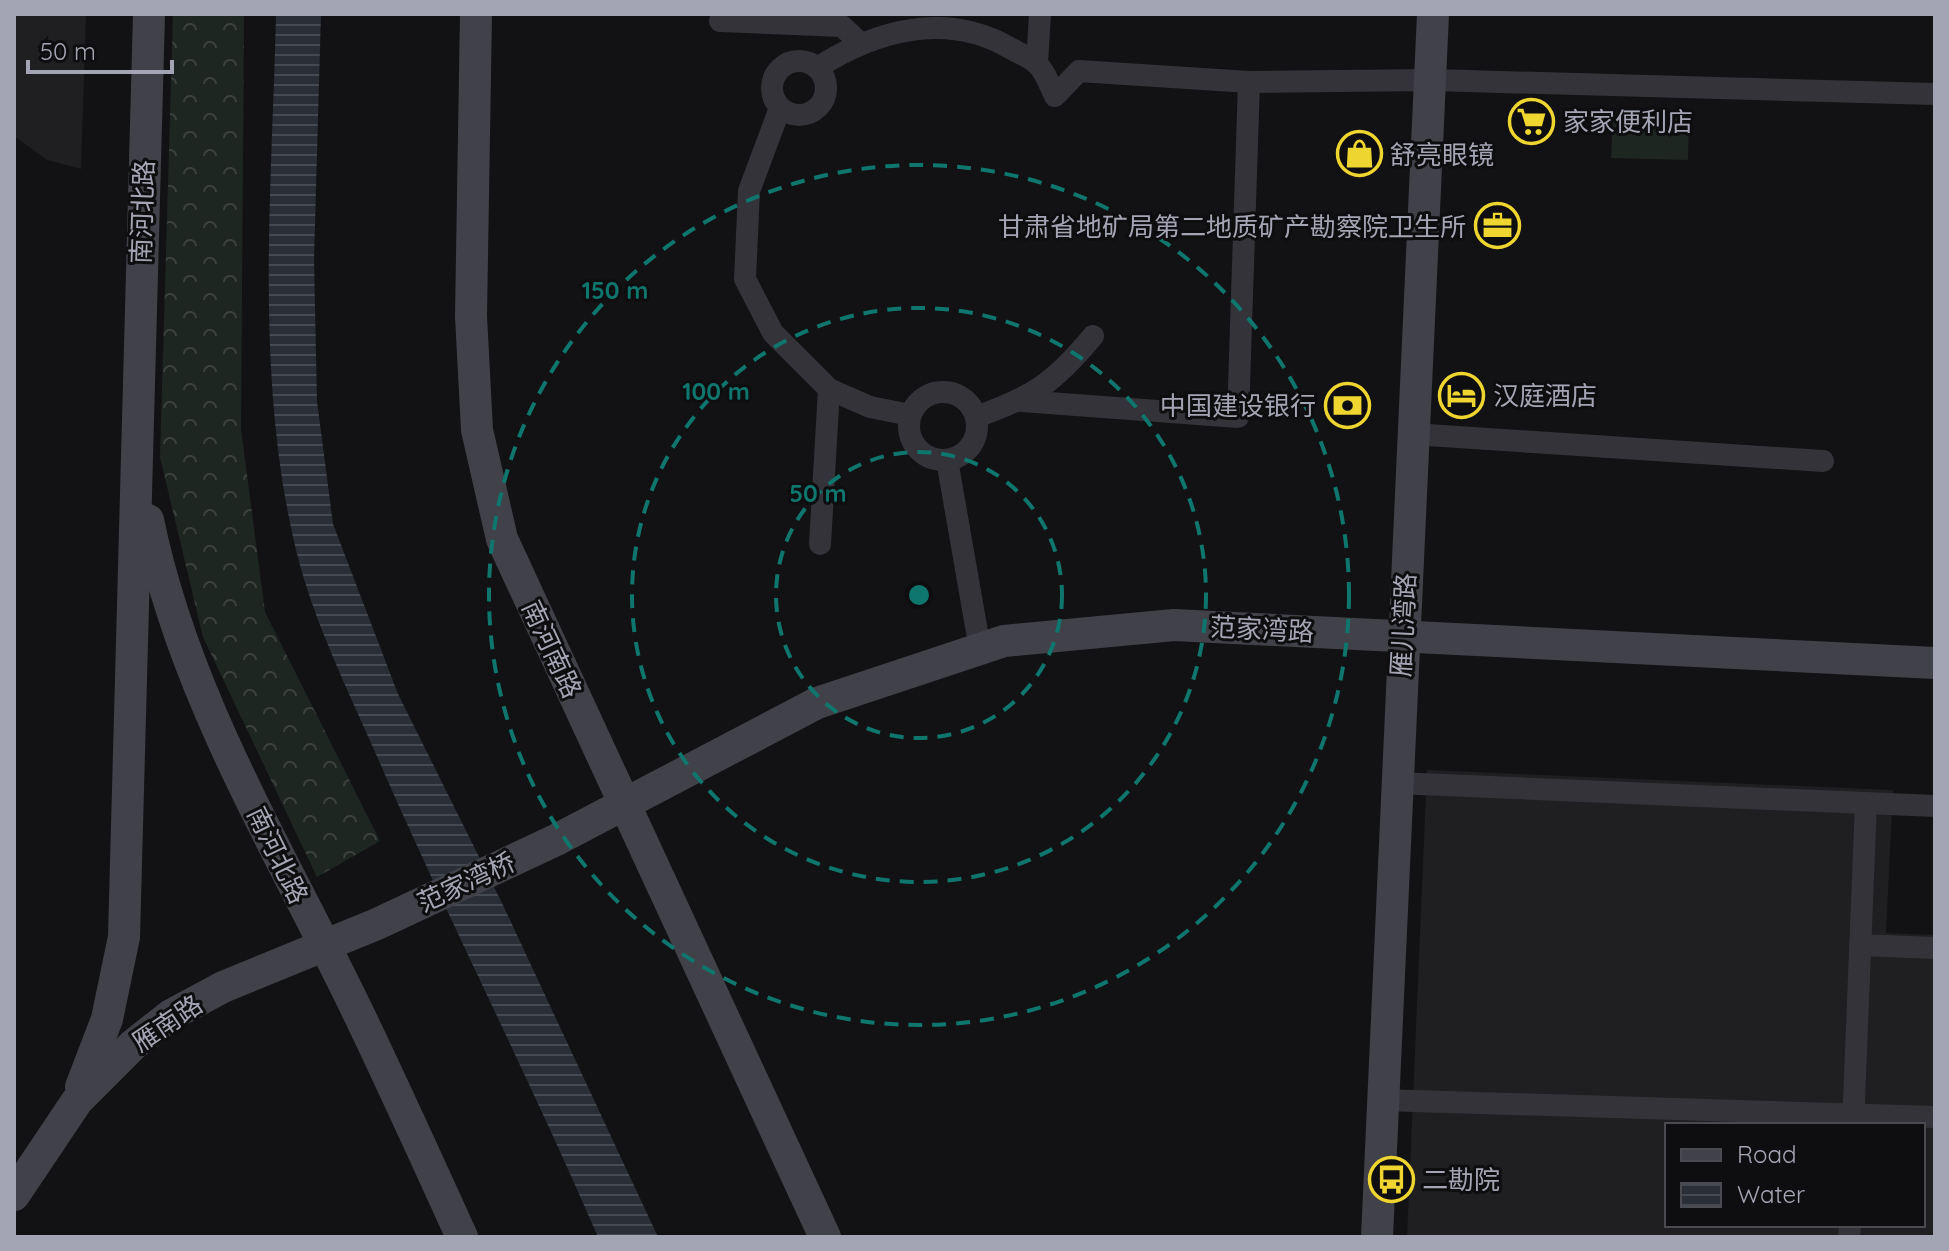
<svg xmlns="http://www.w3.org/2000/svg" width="1949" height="1251" font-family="Quicksand,'Noto Sans SC',sans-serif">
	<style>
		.built { fill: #1f1e21; fill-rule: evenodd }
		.forest { fill: url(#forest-crowns) }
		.garden { fill: #1e2621 }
		.water { fill: url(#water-rules) }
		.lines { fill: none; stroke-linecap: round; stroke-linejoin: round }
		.street { stroke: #333339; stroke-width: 22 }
		.secondary { stroke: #414249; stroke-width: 32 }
		.ring { fill: none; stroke: #0f766e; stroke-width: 4; stroke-dasharray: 14 10 }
		.labels { text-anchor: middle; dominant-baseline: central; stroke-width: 6; stroke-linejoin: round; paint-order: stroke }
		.poi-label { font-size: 26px; fill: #a4a5b4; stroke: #0e0d0f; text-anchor: start }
		.street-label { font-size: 26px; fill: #a4a5b4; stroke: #0e0d0f }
		.centre { fill: #0f766e; stroke: #0e0d0f; stroke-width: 4 }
		.ring-label { font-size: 24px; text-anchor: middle; font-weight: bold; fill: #0f766e; stroke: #0e0d0f; stroke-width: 6; stroke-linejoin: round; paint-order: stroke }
	</style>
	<defs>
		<pattern id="forest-crowns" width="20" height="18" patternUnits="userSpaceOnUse" patternTransform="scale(2)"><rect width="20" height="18" fill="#1e2621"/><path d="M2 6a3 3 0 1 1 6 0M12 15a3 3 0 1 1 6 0" fill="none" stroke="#3c423f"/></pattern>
		<pattern id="water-rules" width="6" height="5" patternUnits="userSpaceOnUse" patternTransform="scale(2)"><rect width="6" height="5" fill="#292e37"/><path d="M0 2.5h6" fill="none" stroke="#454952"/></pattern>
	</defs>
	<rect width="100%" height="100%" fill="#121214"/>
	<g class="built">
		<path d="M14,14h72l-5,155 -34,-9 -33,-24z"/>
		<path d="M1427,770l466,20 -7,143 49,2v302h-528zM1667,1125h256v100h-256z"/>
	</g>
	<path class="forest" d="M173,14h71l-3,415 24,183 115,229 -63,36 -114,-240 -43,-180z"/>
	<path class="garden" d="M1613,117l76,2 -1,41 -77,-2z"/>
	<path class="water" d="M276,14h45l-7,245 3,142 16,123 65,170 104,209 156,334h-60c-69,-160 -149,-316 -219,-476 -30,-69 -65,-138 -83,-211 -42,-174 -24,-359 -20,-536z"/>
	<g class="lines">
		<g class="street">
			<path d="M720,21l122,5 18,17"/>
			<circle cx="799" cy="88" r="27"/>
			<path d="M1037,63l3,-49"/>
			<path d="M817,68c59,-38 129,-57 193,-20 8,5 20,9 27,16 8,7 13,22 18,32l24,-25 170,11 182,-2 504,14"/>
			<path d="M780,108l-31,83 -4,88 28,54 56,56 41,18 40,8"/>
			<circle cx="943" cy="426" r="34"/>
			<path d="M1022,401l216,16 11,-335"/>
			<path d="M976,417c57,-20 78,-34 117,-81"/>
			<path d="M1412,434l411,27"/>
			<path d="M947,460l33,189"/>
			<path d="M820,544l9,-155"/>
			<path d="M1396,783l539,23"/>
			<path d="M1860,945l75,3"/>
			<path d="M1383,1100l552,17"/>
			<path d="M1853,1125l13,-322"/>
			<path d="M1849,1237l1,-12"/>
		</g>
		<g class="secondary">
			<path d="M476,14l-5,302 6,114 25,109 323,698"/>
			<path d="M148,520c35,172 128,324 204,480 38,78 74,158 110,237"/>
			<path d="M81,1087l26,-68 17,-82 25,-923"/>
			<path d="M14,1195l63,-94 56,-56 38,-30 52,-28 154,-63 179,-84 261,-137 187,-62 170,-16 761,38"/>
			<path d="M1377,1237l56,-1223"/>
		</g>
	</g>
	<g class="ring">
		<circle cx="919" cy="595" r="143"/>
		<circle cx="919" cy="595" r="287"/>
		<circle cx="919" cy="595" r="430"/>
	</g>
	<defs>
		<symbol id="supermarket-ring" viewBox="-11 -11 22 22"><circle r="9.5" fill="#0e0d0f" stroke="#efd52f" stroke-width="1.5"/><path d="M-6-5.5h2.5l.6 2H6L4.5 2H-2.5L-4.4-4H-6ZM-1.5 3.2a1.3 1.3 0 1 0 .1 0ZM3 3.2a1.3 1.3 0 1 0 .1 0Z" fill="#efd52f"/></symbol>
		<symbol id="shop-ring" viewBox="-11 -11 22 22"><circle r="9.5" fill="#0e0d0f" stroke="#efd52f" stroke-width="1.5"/><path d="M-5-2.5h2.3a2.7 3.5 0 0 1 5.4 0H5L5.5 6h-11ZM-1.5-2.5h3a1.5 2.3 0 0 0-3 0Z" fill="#efd52f"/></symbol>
		<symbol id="office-ring" viewBox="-11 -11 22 22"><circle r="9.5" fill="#0e0d0f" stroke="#efd52f" stroke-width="1.5"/><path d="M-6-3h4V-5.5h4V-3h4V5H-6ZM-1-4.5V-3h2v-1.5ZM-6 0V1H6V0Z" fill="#efd52f"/></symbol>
		<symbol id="hotel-ring" viewBox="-11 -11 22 22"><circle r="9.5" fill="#0e0d0f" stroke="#efd52f" stroke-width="1.5"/><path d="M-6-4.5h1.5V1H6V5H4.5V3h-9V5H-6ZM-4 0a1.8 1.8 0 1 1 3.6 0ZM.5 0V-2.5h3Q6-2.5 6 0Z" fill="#efd52f"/></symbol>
		<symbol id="bank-ring" viewBox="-11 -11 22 22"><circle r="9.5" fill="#0e0d0f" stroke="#efd52f" stroke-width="1.5"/><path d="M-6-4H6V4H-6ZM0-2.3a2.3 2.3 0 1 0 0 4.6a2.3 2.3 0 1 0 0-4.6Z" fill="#efd52f"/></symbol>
		<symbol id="bus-ring" viewBox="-11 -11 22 22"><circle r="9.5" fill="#0e0d0f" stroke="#efd52f" stroke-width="1.5"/><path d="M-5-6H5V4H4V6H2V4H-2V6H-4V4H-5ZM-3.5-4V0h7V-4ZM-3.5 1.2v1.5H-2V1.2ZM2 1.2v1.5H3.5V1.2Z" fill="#efd52f"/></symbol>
	</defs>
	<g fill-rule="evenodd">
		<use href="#supermarket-ring" x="1506" y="96" width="51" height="51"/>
		<use href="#shop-ring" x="1334" y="128" width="51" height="51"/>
		<use href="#office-ring" x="1472" y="200" width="51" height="51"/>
		<use href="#hotel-ring" x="1436" y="370" width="51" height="51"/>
		<use href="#bank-ring" x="1322" y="380" width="51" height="51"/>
		<use href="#bus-ring" x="1366" y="1154" width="51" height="51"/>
	</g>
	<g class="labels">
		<g class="poi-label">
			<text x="1563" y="121">家家便利店</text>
			<text x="1390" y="154">舒亮眼镜</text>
			<text x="1466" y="226" text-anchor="end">甘肃省地矿局第二地质矿产勘察院卫生所</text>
			<text x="1493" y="395">汉庭酒店</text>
			<text x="1316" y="405" text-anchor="end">中国建设银行</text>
			<text x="1422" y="1179">二勘院</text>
		</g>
		<g class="street-label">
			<text transform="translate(142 212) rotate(-88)">南河北路</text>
			<text transform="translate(1403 625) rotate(-87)">雁儿湾路</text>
			<text transform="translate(1262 629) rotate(3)">范家湾路</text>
			<text transform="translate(552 649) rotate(65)">南河南路</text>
			<text transform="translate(278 855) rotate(64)">南河北路</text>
			<text transform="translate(466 882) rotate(-25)">范家湾桥</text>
			<text transform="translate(167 1023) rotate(-34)">雁南路</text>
		</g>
	</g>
	<circle cx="919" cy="595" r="12" class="centre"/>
	<g class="ring-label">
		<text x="615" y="299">150 m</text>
		<text x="716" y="400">100 m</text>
		<text x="818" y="502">50 m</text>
	</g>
	<rect width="1949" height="1251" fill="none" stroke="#a4a5b4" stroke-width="32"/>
	<rect x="1665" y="1123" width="260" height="104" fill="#0e0d0f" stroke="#4a4a51" stroke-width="2"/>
	<rect x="1681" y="1149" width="40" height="12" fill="#414249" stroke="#4a4a51" stroke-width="2"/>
	<text x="1737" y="1163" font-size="24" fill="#a4a5b4">Road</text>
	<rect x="1681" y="1183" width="40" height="24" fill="url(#water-rules)" stroke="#4a4a51" stroke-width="2"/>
	<text x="1737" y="1203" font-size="24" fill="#a4a5b4">Water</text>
	<path d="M28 60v12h144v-12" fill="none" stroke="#a4a5b4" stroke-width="4"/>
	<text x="40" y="60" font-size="24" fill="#a4a5b4" stroke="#0e0d0f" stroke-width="6" paint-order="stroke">50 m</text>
</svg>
